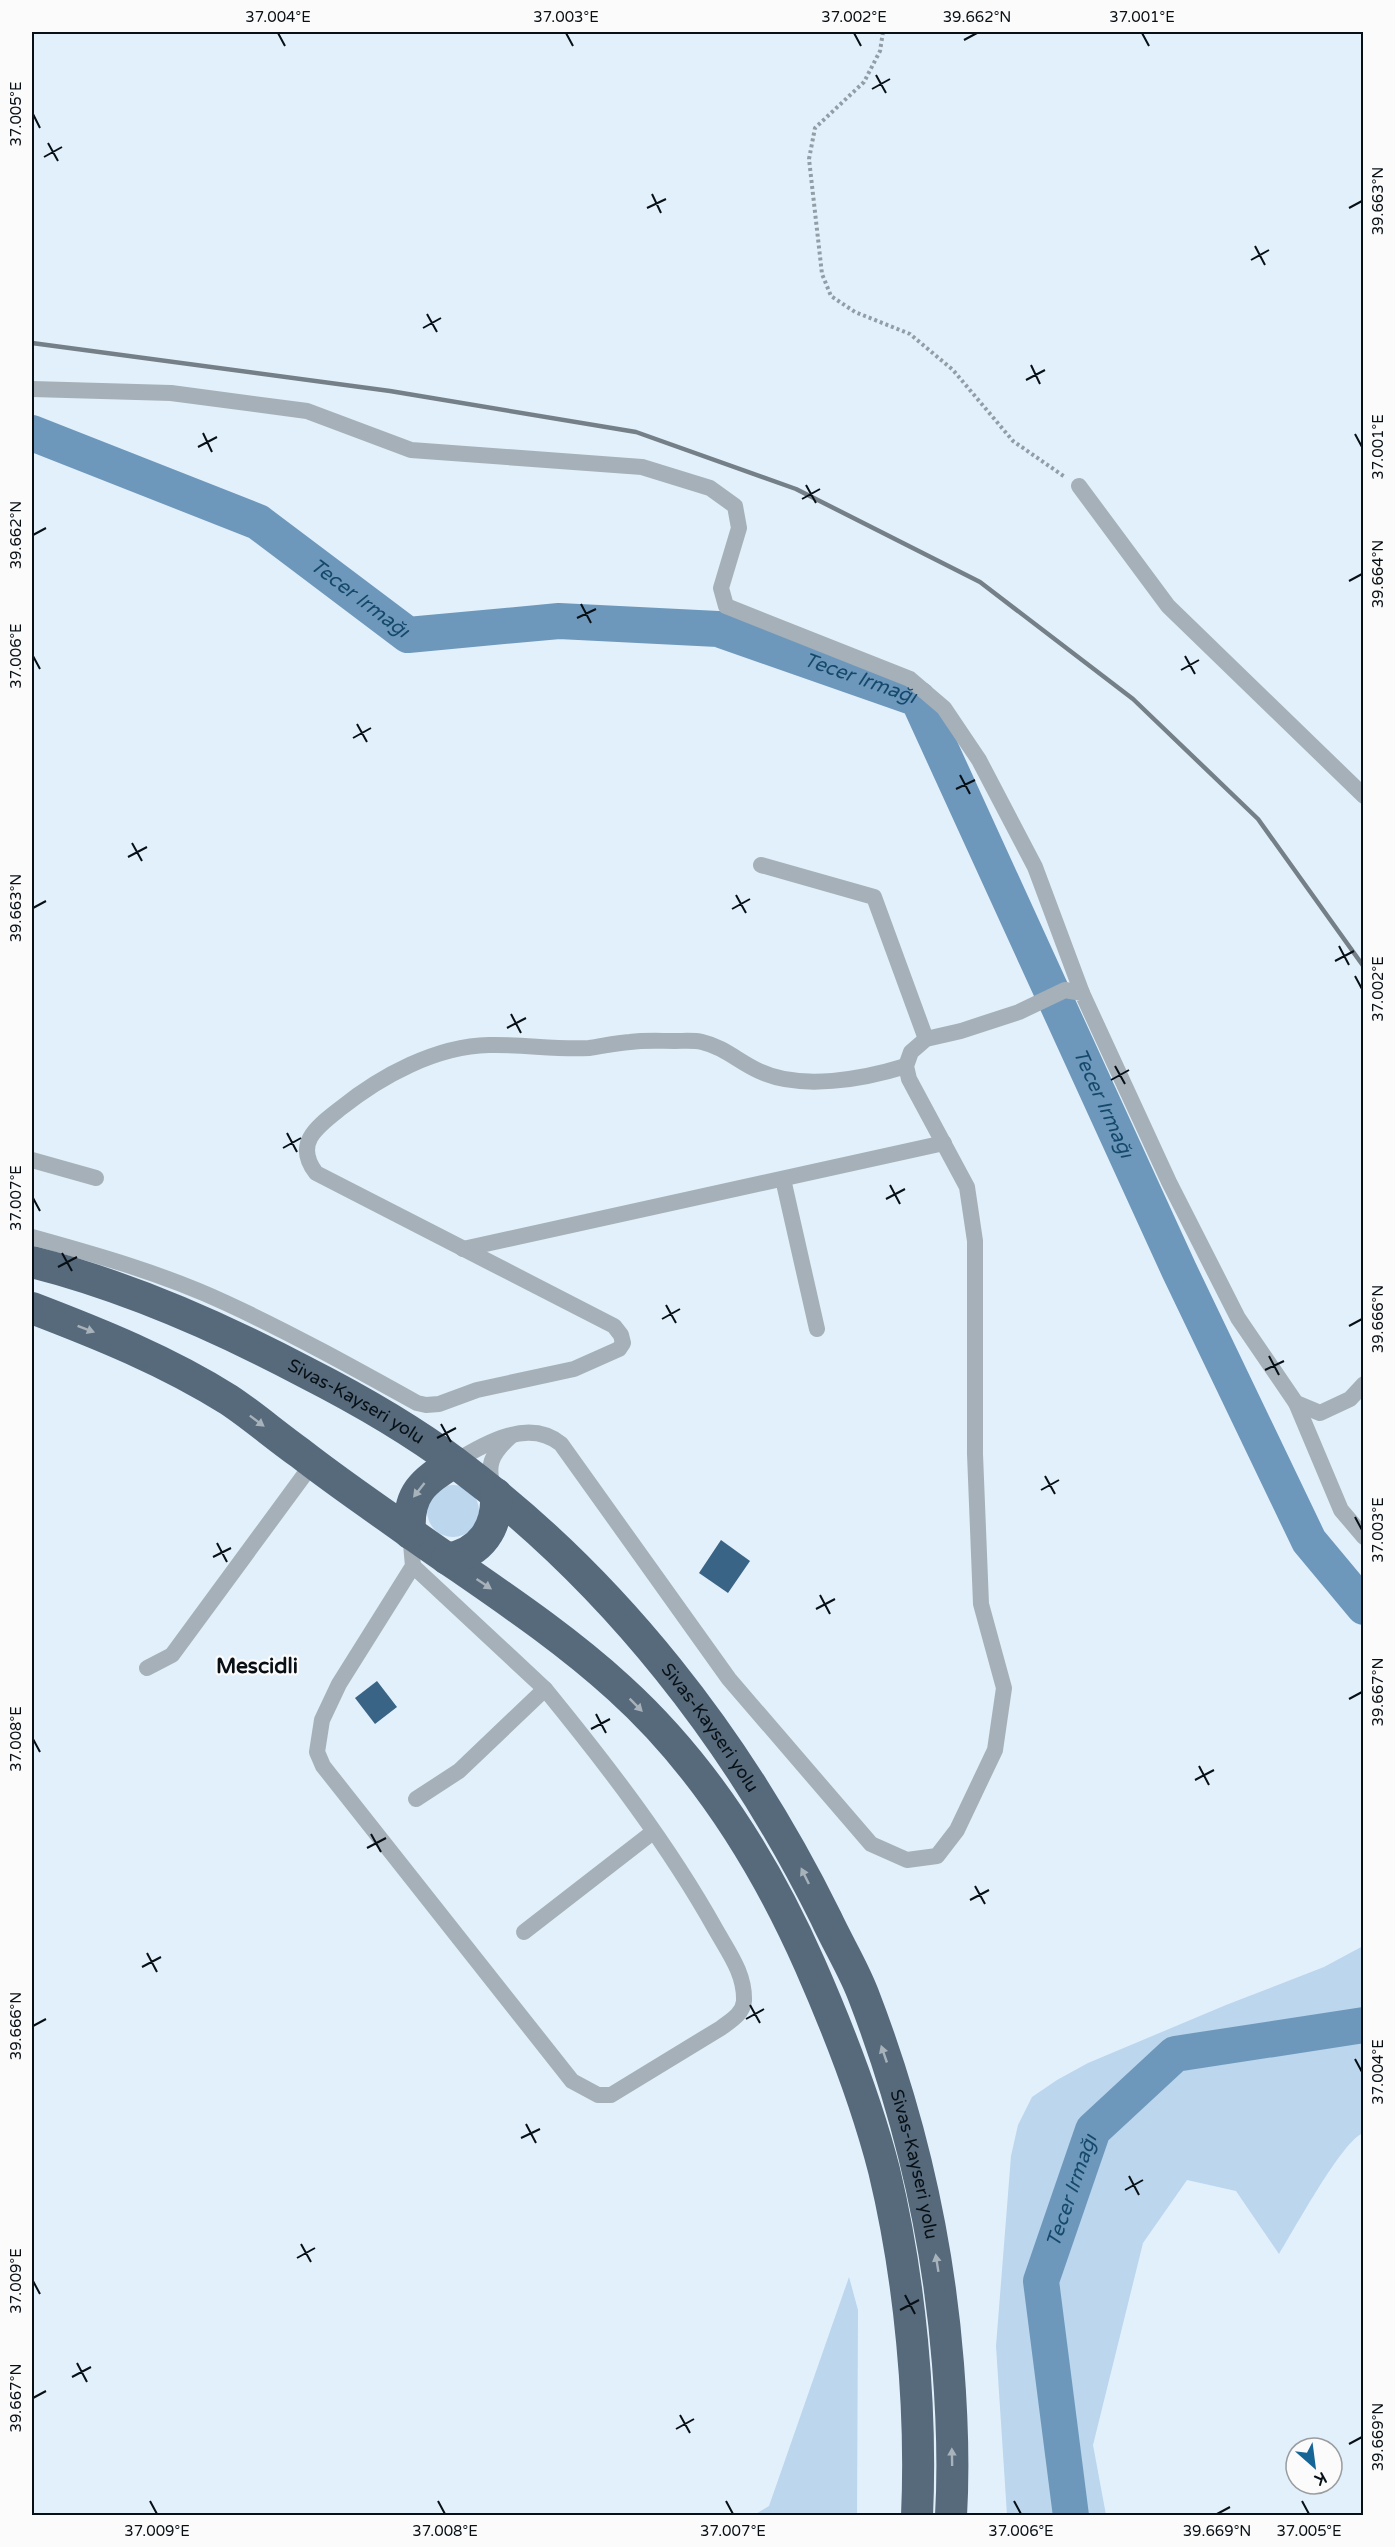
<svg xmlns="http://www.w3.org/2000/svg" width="1395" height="2547" font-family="'Varela Round',sans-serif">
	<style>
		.green { fill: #bbd6ed }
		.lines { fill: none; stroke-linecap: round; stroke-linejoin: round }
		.river { stroke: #6d98bb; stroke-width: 36 }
		.building { fill: #3a6485 }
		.path { stroke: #929ea7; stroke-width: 4; stroke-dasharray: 3 3; stroke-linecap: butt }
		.street { stroke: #a6b0b8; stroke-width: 16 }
		.highway { stroke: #566a7b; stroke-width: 32 }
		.rail { stroke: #747f88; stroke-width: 4.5 }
		.oneway { fill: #a8b2bb }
		.ticks { fill: none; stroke: #081016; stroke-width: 2 }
		.labels { text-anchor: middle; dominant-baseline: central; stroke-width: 4.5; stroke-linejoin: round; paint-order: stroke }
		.street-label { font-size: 18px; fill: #081016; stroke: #fbfbfb }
		.water-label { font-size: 20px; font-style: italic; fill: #15496c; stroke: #fbfbfb }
		.quarter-label { font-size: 21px; font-weight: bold; fill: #081016; stroke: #fbfbfb }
		.neatline { fill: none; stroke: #081016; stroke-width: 2 }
		.ticks-label { font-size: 15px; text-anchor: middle; fill: #081016 }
	</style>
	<rect width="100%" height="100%" fill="#e2f0fb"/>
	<g class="green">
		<circle cx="453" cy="1511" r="26"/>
		<path d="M1363,1946v187c-21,8 -69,97 -84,121l-43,-63 -49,-11 -44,63 -50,202 13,70h-99l-11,-169 15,-190 7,-31 14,-28 25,-17 31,-17 138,-58 98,-38z"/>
		<path d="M849,2277l9,33 -1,205h-103l15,-9z"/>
	</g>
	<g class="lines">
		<g class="river">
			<path id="s1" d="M32,433l226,89 150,113 151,-14 159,8 200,70 261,571 130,271 55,66"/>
			<path id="s2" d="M1071,2516l-30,-235 52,-151 82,-76 189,-29"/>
		</g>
	</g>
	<g class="building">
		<path d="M721,1540l29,21 -22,32 -29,-20z"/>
		<path d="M377,1681l20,26 -22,17 -20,-26z"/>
	</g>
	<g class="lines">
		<path class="path" d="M883,32l-3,19 -16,31 -49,46 -6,31 13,115 9,22 24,16 55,22 43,36 60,71 52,36"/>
		<g class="street">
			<path d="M32,389l139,4 136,18 104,39 231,17 68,21 25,18 4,22 -18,60 5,18 184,73 34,29 35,52 56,107 47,126"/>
			<path d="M1079,486l89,120 196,190"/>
			<path d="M761,865l113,32 52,142"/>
			<path d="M32,1160l64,18"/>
			<path d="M783,1179l34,150"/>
			<path d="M32,1237c65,18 132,37 194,66 65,30 128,65 191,100l9,2 13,-1 38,-14 97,-21 45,-20 4,-6 -2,-8 -7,-9 -298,-153c-23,-30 2,-47 25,-65 40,-32 95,-62 148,-63 34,-1 67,5 100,3 14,-2 27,-5 41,-6 15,-2 30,-1 45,-1 9,0 19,-1 27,1 22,5 37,20 57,29 42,20 105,8 147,-5"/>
			<path d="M463,1249l481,-106"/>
			<path d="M1296,1403l45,107 23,27"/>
			<path d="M454,1462c31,-18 74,-45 107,-18l168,235 142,165 36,16 30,-4 20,-26 38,-80 9,-62 -23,-84 -6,-150v-213l-8,-54 -58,-108 -3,-13 5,-14 15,-13 35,-8 58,-19 46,-22 17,3 87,189 69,136 58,85 24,10 30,-14 14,-15"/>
			<path d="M495,1492c-10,-26 -4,-38 16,-56"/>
			<path d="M410,1533l3,33 -74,118 -17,36 -5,32 6,14 249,315 26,14h13l110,-67c9,-7 22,-14 23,-27 1,-27 -15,-48 -28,-71 -48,-86 -109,-165 -171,-241l-86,82 -43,28"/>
			<path d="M413,1566l132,123"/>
			<path d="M147,1668l25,-13 141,-192"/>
			<path d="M524,1932l129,-100"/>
		</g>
		<g class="highway">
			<path id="s3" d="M32,1262c95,24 186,64 273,110 53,27 104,56 152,92 158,118 282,278 369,454 12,26 27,50 37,76 46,119 75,243 85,370 4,50 6,101 3,152"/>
			<path d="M32,1308c68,26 135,53 197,92 24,16 47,36 71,53 32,25 65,48 98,71 75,54 153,102 221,164 85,77 145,173 191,277 29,66 56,135 74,205 26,108 38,235 33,346"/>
			<path d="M410,1533c-3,-40 13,-51 44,-71"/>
			<path d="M447,1559c34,-6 51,-31 49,-65"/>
		</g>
		<path class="rail" d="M32,343l358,48 246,41 160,57 184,93 153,117 125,120 106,148"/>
	</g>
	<defs><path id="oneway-solid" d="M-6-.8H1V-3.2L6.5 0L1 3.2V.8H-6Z" transform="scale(1.5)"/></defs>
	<g class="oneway">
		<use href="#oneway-solid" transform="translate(86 1329) rotate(21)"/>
		<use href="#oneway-solid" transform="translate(257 1421) rotate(37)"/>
		<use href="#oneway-solid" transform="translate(419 1490) rotate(128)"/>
		<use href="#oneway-solid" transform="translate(484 1584) rotate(34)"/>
		<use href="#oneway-solid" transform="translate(636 1705) rotate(45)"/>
		<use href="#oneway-solid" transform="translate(805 1876) rotate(-116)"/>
		<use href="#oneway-solid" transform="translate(884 2054) rotate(-109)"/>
		<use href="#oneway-solid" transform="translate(937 2263) rotate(-99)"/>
		<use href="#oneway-solid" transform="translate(952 2457) rotate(-91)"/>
	</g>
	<path class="ticks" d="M278,33l7,13M566,33l7,13M854,33l7,13M1142,33l7,13M964,40l13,-7M876,75l10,18M872,89l18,-10M33,114l7,14M48,143l10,18M44,157l18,-10M652,194l9,19M647,208l19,-9M1349,208l13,-7M1255,246l10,19M1251,260l18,-10M427,314l10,18M423,328l18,-10M1031,365l9,19M1026,380l19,-10M203,433l9,19M1355,434l7,13M198,447l19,-10M806,485l10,18M802,499l18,-10M33,535l13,-7M1349,581l13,-7M581,604l10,19M577,618l19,-9M33,656l7,13M1185,656l10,18M1181,670l18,-10M357,724l10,18M353,738l18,-10M960,775l10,19M956,789l19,-9M132,843l10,18M128,857l19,-10M736,895l10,18M33,908l13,-7M732,909l18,-10M1339,946l10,19M1335,961l19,-10M1355,976l7,13M511,1014l10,19M507,1028l19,-10M1115,1066l10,18M1111,1080l18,-10M287,1133l10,19M283,1148l18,-10M890,1185l10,19M33,1198l7,13M886,1199l19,-10M62,1253l10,18M58,1267l19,-10M666,1305l10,18M662,1319l18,-10M1349,1326l13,-7M1269,1356l10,19M1265,1370l19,-9M441,1424l10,18M437,1438l19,-10M1045,1476l10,18M1041,1490l18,-10M1355,1517l7,13M217,1543l10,19M213,1557l18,-9M820,1595l10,19M816,1609l19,-10M1349,1699l13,-7M596,1714l10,19M591,1729l19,-10M33,1739l7,13M1199,1766l10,19M1195,1780l19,-10M371,1834l10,18M367,1848l19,-10M975,1886l10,18M970,1900l19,-10M147,1953l10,19M142,1967l19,-10M750,2005l10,18M746,2019l18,-10M33,2026l13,-7M1355,2059l7,13M526,2124l10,19M521,2138l19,-9M1129,2176l10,19M1125,2190l18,-10M301,2244l10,18M297,2258l18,-10M33,2281l7,13M905,2295l10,19M900,2310l19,-10M77,2363l10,19M72,2377l19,-10M33,2398l13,-7M680,2415l10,18M676,2429l18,-10M1349,2444l13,-7M150,2501l7,13M438,2501l7,13M726,2501l7,13M1014,2501l7,13M1302,2501l7,13M1217,2514l13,-7"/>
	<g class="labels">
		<g class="street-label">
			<text stroke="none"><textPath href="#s3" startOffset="354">Sivas-Kayseri yolu</textPath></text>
			<text stroke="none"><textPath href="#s3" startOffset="840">Sivas-Kayseri yolu</textPath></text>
			<text stroke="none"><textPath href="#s3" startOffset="1326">Sivas-Kayseri yolu</textPath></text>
		</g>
		<g class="water-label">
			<text stroke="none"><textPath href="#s1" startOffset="370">Tecer Irmağı</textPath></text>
			<text stroke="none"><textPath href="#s1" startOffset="892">Tecer Irmağı</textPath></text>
			<text stroke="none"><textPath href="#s1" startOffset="1398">Tecer Irmağı</textPath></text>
			<text stroke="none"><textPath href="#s2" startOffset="332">Tecer Irmağı</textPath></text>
		</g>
		<g class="quarter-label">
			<text x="257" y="1666">Mescidli</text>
		</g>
	</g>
	<rect width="1395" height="2547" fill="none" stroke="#fbfbfb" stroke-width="66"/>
	<g transform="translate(1314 2466) rotate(152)"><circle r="28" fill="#fbfbfb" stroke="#9a9d9f" stroke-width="1.5"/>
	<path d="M0-4.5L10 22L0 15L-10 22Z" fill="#166597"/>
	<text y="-9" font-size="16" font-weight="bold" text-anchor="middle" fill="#081016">K</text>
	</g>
	<rect x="33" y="33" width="1329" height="2481" class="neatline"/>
	<g class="ticks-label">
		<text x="278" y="22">37.004°E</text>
		<text x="566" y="22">37.003°E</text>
		<text x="854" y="22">37.002°E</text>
		<text x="977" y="22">39.662°N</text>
		<text x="1142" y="22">37.001°E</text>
		<text transform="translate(16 114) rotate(-90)" y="5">37.005°E</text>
		<text transform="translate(1378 201) rotate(-90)" y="5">39.663°N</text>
		<text transform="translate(1378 447) rotate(-90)" y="5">37.001°E</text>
		<text transform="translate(16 535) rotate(-90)" y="5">39.662°N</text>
		<text transform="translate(1378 574) rotate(-90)" y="5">39.664°N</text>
		<text transform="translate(16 656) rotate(-90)" y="5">37.006°E</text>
		<text transform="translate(16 908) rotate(-90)" y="5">39.663°N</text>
		<text transform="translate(1378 989) rotate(-90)" y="5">37.002°E</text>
		<text transform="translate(16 1198) rotate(-90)" y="5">37.007°E</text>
		<text transform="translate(1378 1319) rotate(-90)" y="5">39.666°N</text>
		<text transform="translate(1378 1530) rotate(-90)" y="5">37.003°E</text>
		<text transform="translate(1378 1692) rotate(-90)" y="5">39.667°N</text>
		<text transform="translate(16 1739) rotate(-90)" y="5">37.008°E</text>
		<text transform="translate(16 2026) rotate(-90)" y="5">39.666°N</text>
		<text transform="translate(1378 2072) rotate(-90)" y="5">37.004°E</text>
		<text transform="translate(16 2281) rotate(-90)" y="5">37.009°E</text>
		<text transform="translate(16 2398) rotate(-90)" y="5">39.667°N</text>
		<text transform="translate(1378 2437) rotate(-90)" y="5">39.669°N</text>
		<text x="157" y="2536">37.009°E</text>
		<text x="445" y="2536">37.008°E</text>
		<text x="733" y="2536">37.007°E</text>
		<text x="1021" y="2536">37.006°E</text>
		<text x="1217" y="2536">39.669°N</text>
		<text x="1309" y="2536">37.005°E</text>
	</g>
</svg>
